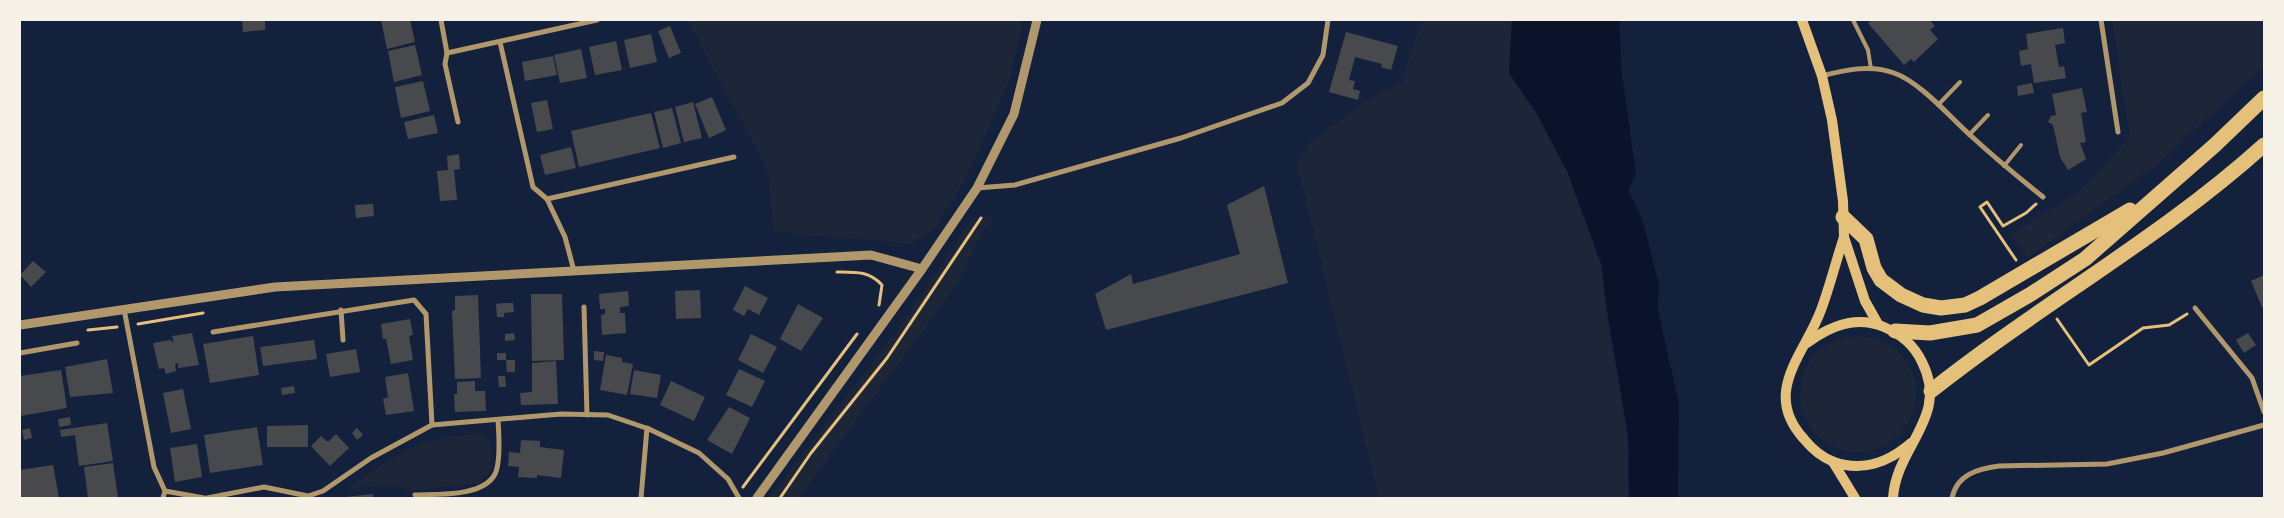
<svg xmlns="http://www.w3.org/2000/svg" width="2284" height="518" font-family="'PT Sans',sans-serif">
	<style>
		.green { fill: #1d2539 }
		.water { fill: #0b132b }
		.building { fill: #48494c }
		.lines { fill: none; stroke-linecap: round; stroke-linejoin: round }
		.path { stroke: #e5c07b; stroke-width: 3 }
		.service { stroke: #b1986c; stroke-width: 4 }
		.minor { stroke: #b1986c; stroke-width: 5 }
		.tertiary { stroke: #b1986c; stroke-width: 9 }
		.secondary { stroke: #e5c07b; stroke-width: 10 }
		.motorway { stroke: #e5c07b; stroke-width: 15 }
	</style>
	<rect width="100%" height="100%" fill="#14213d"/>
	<g class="green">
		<path d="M687,20h336l-13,58 -44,101 -32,49 -23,16 -137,-12 -7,-63z"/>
		<path d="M1422,20h90l-3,53 28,41 31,59 33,91 7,54 20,118 1,62h-250l-82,-334 14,-22 53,-40 37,-20z"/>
		<path d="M2112,20h152v46l-106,98 -130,94 -18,-23 70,-44 50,-54z"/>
		<path d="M979,214l12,4 1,7 -7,2 -27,56 -159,215h-30l135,-177 63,-95z"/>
		<circle cx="1858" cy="394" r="58"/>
		<path d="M478,434c19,5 13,24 11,39l-10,10 -70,8c-14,-12 -45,-2 -63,-1 47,-35 72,-53 132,-56z"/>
	</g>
	<path class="water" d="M1512,20h107l3,55 14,99 -8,16 14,28 17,66 -1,26 21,94 -1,94h-49l-1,-62 -20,-118 -7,-54 -33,-91 -31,-59 -28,-41z"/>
	<g class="building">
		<path d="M242,20h23v10l-22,2z"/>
		<path d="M381,20h29l5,22 -28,7z"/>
		<path d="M1872,20h58l5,6 -5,4 8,9 -24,23 -3,-3 -7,6 -36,-42z"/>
		<path d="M670,26l11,27 -12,5 -11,-27z"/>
		<path d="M2063,28l2,15 -10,2 4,22 5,-1 2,12 -32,5 -3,-19 -10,2 -2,-15 9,-2 -2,-15z"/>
		<path d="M1346,32l52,14 -7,24 -10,-3 1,-3 -27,-7 -6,23 6,1 -2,8 7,2 -2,9 -29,-8z"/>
		<path d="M651,34l6,28 -27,6 -6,-28z"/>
		<path d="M616,41l6,29 -27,5 -6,-28z"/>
		<path d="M415,45l7,30 -28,7 -6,-31z"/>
		<path d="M581,49l6,29 -27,5 -6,-28z"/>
		<path d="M553,56l4,19 -32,6 -3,-19z"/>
		<path d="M423,81l7,30 -29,7 -6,-31z"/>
		<path d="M2032,83l2,10 -16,3 -1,-10z"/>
		<path d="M2082,88l5,24 -6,1 5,29 -6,1 6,16 -18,11 -8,-13 -7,-32 -5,-3 3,-6 5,-1 -4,-21z"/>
		<path d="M712,97l14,33 -17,8 -14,-34z"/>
		<path d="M547,100l6,29 -16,3 -6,-29z"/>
		<path d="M693,102l9,36 -18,4 -9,-35z"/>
		<path d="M672,108l9,35 -18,5 -9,-36z"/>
		<path d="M651,113l9,35 -81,19 -8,-36z"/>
		<path d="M434,115l4,18 -30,6 -4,-17z"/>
		<path d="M571,147l5,21 -31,7 -5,-20z"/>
		<path d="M459,154l1,15 -6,1 3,30 -17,1 -3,-30 11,-1 -1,-14z"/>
		<path d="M1264,186l24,97 -182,47 -11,-36 36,-20 2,10 107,-30 -13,-49z"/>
		<path d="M373,204l1,12 -18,2 -1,-13z"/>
		<path d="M33,261l13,11 -15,15 -11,-12z"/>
		<path d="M2264,275v31l-2,1 -11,-26z"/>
		<path d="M745,286l23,12 -9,17 -11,-6 -4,7 -11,-6z"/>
		<path d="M700,290l1,28 -25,1 -1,-28z"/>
		<path d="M628,291l1,15 -9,1v6h5l1,20 -24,2 -1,-20 4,-1v-5h-5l-1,-15z"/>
		<path d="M531,294h31l2,66 -32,1z"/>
		<path d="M478,295l3,83 -26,1 -3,-68 3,-1v-14z"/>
		<path d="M504,303h9l1,9 -10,1v4h-7l-1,-13z"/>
		<path d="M798,304l25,14 -22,33 -21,-12z"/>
		<path d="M410,319l3,16 -4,1 4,24 -22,4 -5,-25h-3l-2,-15z"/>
		<path d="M192,333l7,32 -21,3v-5l-3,1 1,7 -10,3 -2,-6 -5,1 -6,-26 17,-3 4,3 -2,-7z"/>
		<path d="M514,333l1,7 -10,1v-7z"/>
		<path d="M2248,333l8,12 -12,8 -8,-13z"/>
		<path d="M751,334l26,13 -14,26 -25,-13z"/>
		<path d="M253,336l6,39 -49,8 -7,-39z"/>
		<path d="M314,340l3,19 -54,7 -3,-19z"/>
		<path d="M356,349l4,23 -30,5 -4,-23z"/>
		<path d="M594,351l10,1 -1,9 -9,-1z"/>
		<rect x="497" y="353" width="9" height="7"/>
		<path d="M606,355l16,3v4l11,2 -6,31 -27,-5z"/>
		<path d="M107,359l6,34 -43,4 -5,-30z"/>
		<path d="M506,360h9v12h-8z"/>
		<path d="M556,361l2,43 -37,1 -1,-12 12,-1v-29z"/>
		<path d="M739,369l26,12 -13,26 -26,-12z"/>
		<path d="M61,370l6,38 -47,8v-40z"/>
		<path d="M634,370l27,5 -4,23 -27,-4z"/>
		<path d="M408,373l6,38 -28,4 -3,-16 5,-2 -3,-20z"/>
		<path d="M498,376h7l1,11h-7z"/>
		<path d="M475,381v10h10l1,20 -31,1 -1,-18h3v-12z"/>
		<path d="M671,381l34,16 -11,24 -34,-16z"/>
		<path d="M294,386l1,7 -13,2 -1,-7z"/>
		<path d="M183,389l8,40 -20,4 -8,-40z"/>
		<path d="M729,407l21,11 -18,36 -25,-14z"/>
		<path d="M70,417l1,8 -12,2 -1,-8z"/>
		<path d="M107,423l6,38 -34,5 -4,-31 -14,2 -1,-7z"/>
		<path d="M308,425v22h-41v-21z"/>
		<path d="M257,427l6,38 -53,8 -6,-38z"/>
		<path d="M30,428l2,10 -8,2 -2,-10z"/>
		<path d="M357,428l6,7 -6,5 -5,-7z"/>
		<path d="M336,434l13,14 -19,18 -19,-20 10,-10 7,6z"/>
		<path d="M521,440l19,1v6l24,3 -3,28 -24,-3v3l-19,-1 1,-10 -11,-1 1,-14 11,1z"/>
		<path d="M197,444l5,33 -27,5 -5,-34z"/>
		<path d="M113,463l5,35h-30l-4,-31z"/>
		<path d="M53,465l6,33h-39v-28z"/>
		<path d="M373,494v4h-28v-1z"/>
	</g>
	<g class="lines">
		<g class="path">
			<path d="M2016,260l-36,-53 7,-5 16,24 23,-13 10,-9"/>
			<path d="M837,272c19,0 32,-1 45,13l-3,20"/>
			<path d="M2057,319l32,46 54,-37 26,-3 18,-11"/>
			<path d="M138,324l65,-11"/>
			<path d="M88,330l29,-3"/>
			<path d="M743,487l114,-153"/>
			<path d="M780,498l31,-45 76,-95 94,-140"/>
		</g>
		<g class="service">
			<path d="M1853,20l15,30 3,19"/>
			<path d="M1938,105l22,-23"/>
			<path d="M1969,135l19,-20"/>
			<path d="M2004,166l17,-21"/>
		</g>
		<g class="minor">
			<path d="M441,20l6,33 150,-33"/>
			<path d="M2101,20l17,112"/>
			<path d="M500,42l33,145 14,12"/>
			<path d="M447,53l-2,11 13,58"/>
			<path d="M1822,76c22,-6 49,-12 72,-3 26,9 55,43 76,62 24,22 48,42 73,62"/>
			<path d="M977,188l38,-3 166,-47 101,-35 26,-20 15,-28 5,-35"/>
			<path d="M574,271l-9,-34 -18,-38 187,-42"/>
			<path d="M584,307l3,108"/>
			<path d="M2195,308l57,70 12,34"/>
			<path d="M124,309l30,158 11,24 39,7"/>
			<path d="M341,310l2,30"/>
			<path d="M20,353l57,-10"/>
			<path d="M432,425l129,-11 47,1 41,14 50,24 29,26 11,19"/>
			<path d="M415,495c23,-1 68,2 80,-21 6,-12 4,-40 3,-54"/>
			<path d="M163,498l2,-7"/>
			<path d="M207,498l57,-11 44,9 15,-5 48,-33 61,-33 -6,-111 -12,-14 -201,32"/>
			<path d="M641,498l6,-70"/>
			<path d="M1952,498c5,-24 26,-29 47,-32l108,-2 56,-11 101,-28"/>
		</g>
		<g class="tertiary">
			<path d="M20,325l255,-38 596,-32 51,14"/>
			<path d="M757,498l165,-229 55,-81 37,-74 23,-94"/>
		</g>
		<g class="secondary">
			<path d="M1802,20l20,56 10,44 11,81 1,36 21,64 13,23"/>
			<path d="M1844,237c-8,24 -14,49 -23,73 -16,44 -60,82 -17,129 8,10 17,18 30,23 28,10 55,0 77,-19"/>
			<path d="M1807,343c23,-17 49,-28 77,-16 18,8 30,18 38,35 28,55 -26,84 -29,136"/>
			<path d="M1833,462l22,36"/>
		</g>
		<g class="motorway">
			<path d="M1843,217l23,22 8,29 7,12 20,15 22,10 18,3 24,-3 15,-7 150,-88"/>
			<path d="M1895,331l35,2 47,-8 54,-31 54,-35 130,-114 49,-47"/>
			<path d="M1931,391c108,-86 230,-153 333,-246"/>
		</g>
	</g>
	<rect width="2284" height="518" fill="none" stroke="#f6f1e7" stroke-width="42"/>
</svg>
